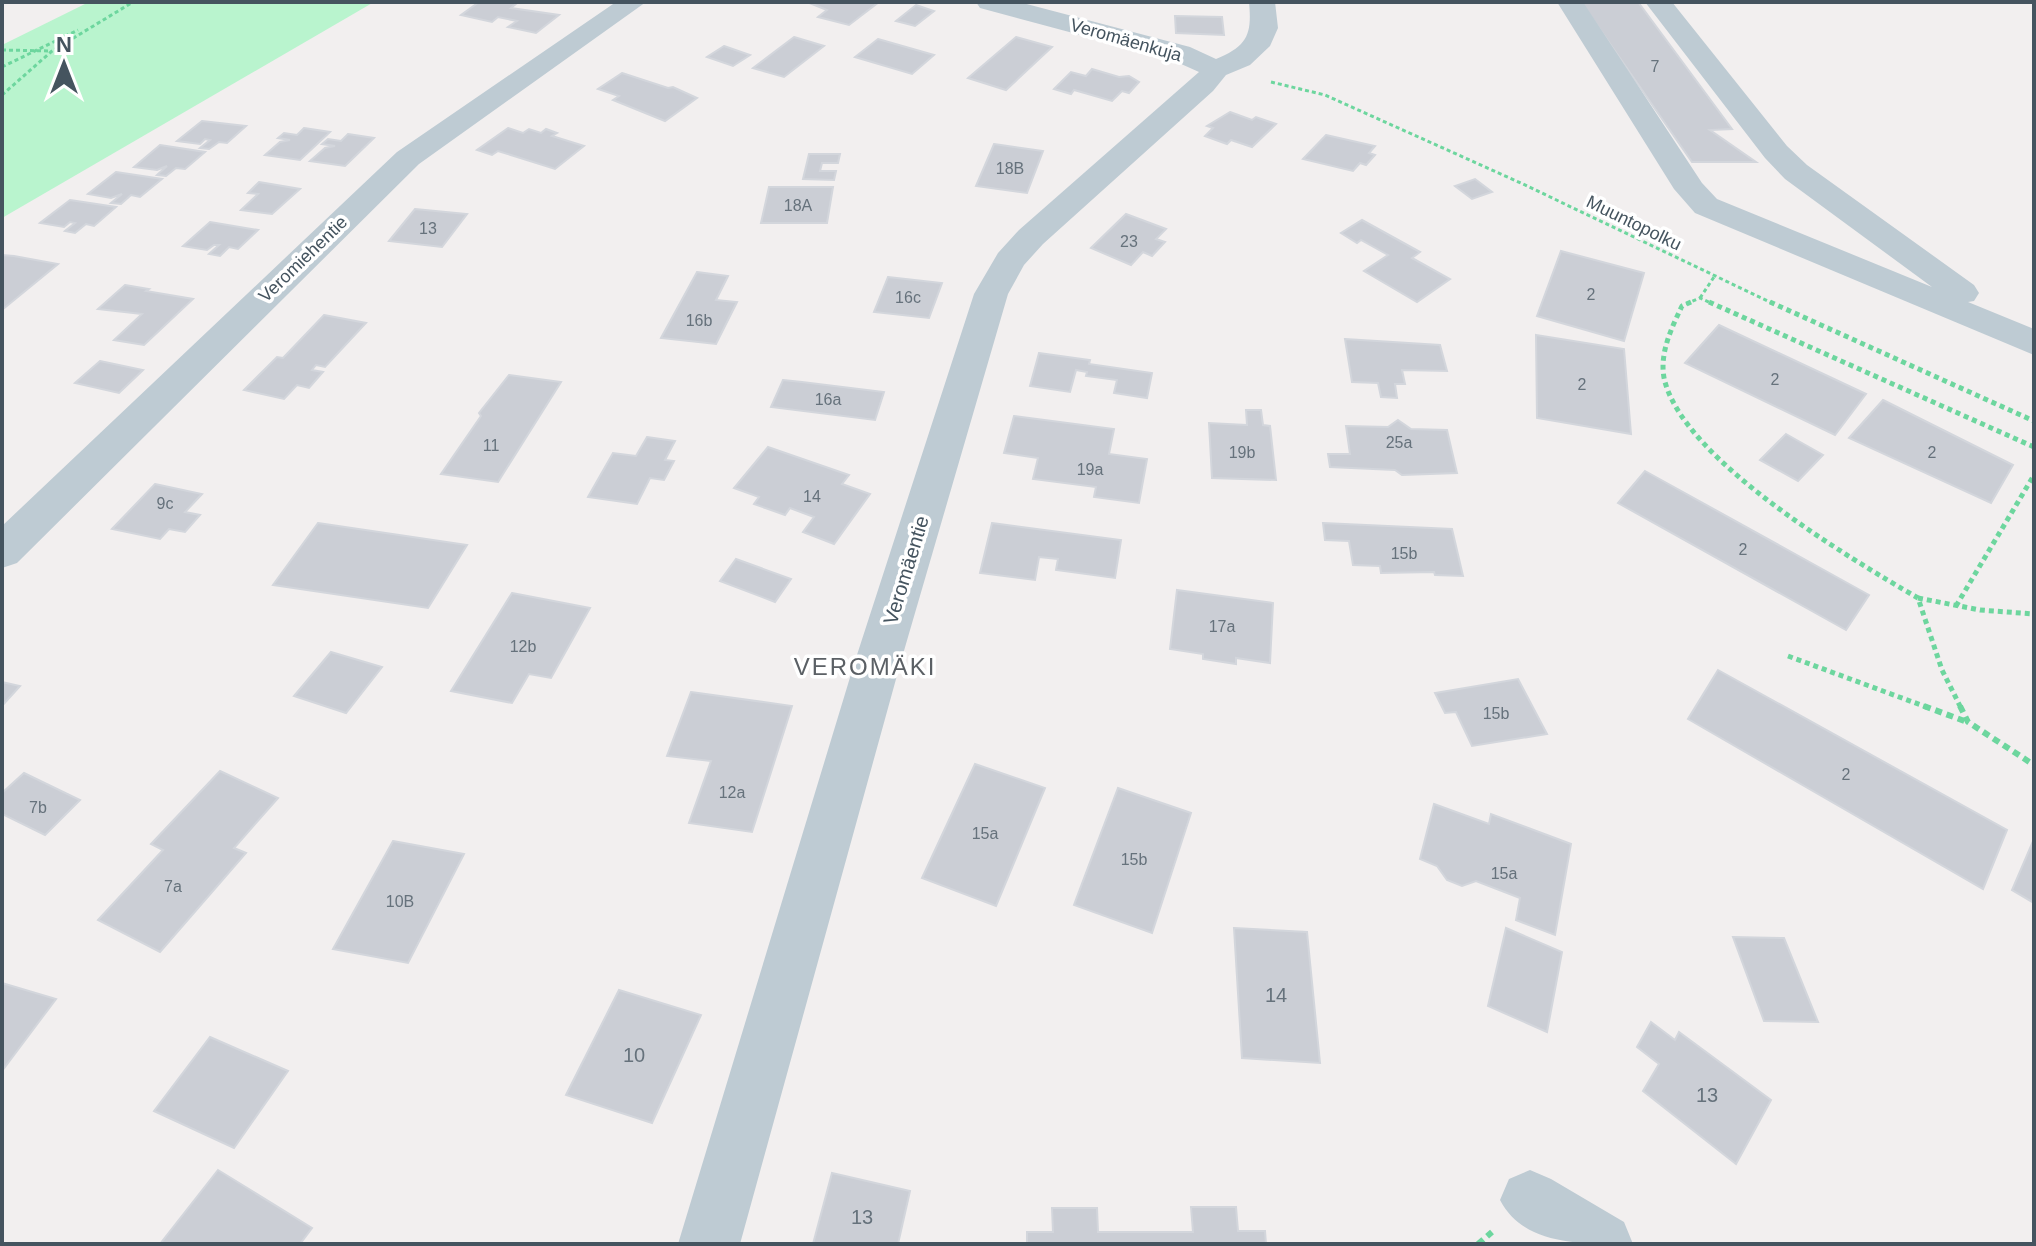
<svg xmlns="http://www.w3.org/2000/svg" width="2036" height="1246" font-family="Helvetica,sans-serif">
	<style>
		.green { fill: #b9f4ce }
		.building { fill: #cbced5; stroke: #d3d6dc; stroke-width: 2 }
		.lines { fill: none; stroke-linecap: round; stroke-linejoin: round }
		.path-far2 { stroke: #6dd69e; stroke-width: 3; stroke-dasharray: 4 3; stroke-linecap: butt }
		.path-far1 { stroke: #6dd69e; stroke-width: 5; stroke-dasharray: 5 4; stroke-linecap: butt }
		.path { stroke: #6dd69e; stroke-width: 6; stroke-dasharray: 7 5; stroke-linecap: butt }
		.minor { fill: #becbd3; fill-rule: evenodd }
		.labels { text-anchor: middle; dominant-baseline: central; stroke-width: 7; stroke-linejoin: round; paint-order: stroke }
		.number-label { font-size: 16px; fill: #66727c }
		.far-street-label { font-size: 18px; fill: #45545f; stroke: #fff }
		.street-label { font-size: 20px; fill: #45545f; stroke: #fff }
		.near-number-label { font-size: 20px; fill: #66727c }
		.quarter-label { font-size: 24px; letter-spacing: 2px; fill: #5b6065; stroke: #fff }
	</style>
	<rect width="100%" height="100%" fill="#f2efef"/>
	<path class="green" d="M89,2h285l-372,216v-173z"/>
	<g class="building">
		<path d="M479,2h33l5,1 -6,5 48,7 -23,18 -28,-6 9,-6 -19,-4 -6,5 -31,-7z"/>
		<path d="M807,2h72l-30,23 -31,-8 9,-7z"/>
		<path d="M1581,2h57l94,127 -22,1 46,32h-64z"/>
		<path d="M916,5l18,6 -19,15 -19,-5z"/>
		<path d="M1175,16l47,1 2,18 -48,-2z"/>
		<path d="M794,37l30,9 -40,31 -31,-9z"/>
		<path d="M1016,37l36,10 -46,43 -38,-12z"/>
		<path d="M878,39l56,16 -22,19 -57,-17z"/>
		<path d="M724,46l26,9 -17,11 -26,-9z"/>
		<path d="M1092,69l27,8 10,-1 10,6 -10,11 -7,-2 -10,10 -38,-11 -3,4 -17,-5 17,-17 15,4z"/>
		<path d="M622,73l46,15 5,-1 24,11 -32,23 -52,-21 6,-4 -21,-7z"/>
		<path d="M1230,112l22,8 4,-3 20,7 -24,23 -21,-7 -4,4 -22,-8 8,-8 -6,-2z"/>
		<path d="M202,121l44,5 -19,17 -8,-1 -10,7 -9,-1 10,-8 -5,-1 -5,5 -23,-3z"/>
		<path d="M304,128l26,4 -30,28 -35,-5 15,-13 10,-2 -12,-2 6,-5 13,2z"/>
		<path d="M508,128l15,5 6,-4 12,4 5,-4 11,4 -5,3 32,10 -29,23 -57,-18 -6,4 -15,-5z"/>
		<path d="M348,134l26,4 -29,28 -35,-5 15,-13 10,-2 -13,-2 6,-5 13,2z"/>
		<path d="M1326,135l49,11 -6,7 6,2 -9,10 -6,-2 -7,8 -50,-12z"/>
		<path d="M994,144l49,7 -16,42 -51,-7z"/>
		<path d="M160,145l45,7 -20,17 -9,-1 -10,8 -9,-1 10,-9 -10,4 -23,-3z"/>
		<path d="M809,154h31l-2,9h-16l-2,8h16l-2,9 -31,-1z"/>
		<path d="M116,172l46,7 -22,18 -9,-2 -10,9 -10,-1 11,-9 -11,4 -23,-4z"/>
		<path d="M1475,179l17,13 -20,7 -17,-13z"/>
		<path d="M259,182l41,7 -28,25 -31,-4 17,-16 -10,-1z"/>
		<path d="M769,187h64l-6,36h-66z"/>
		<path d="M70,200l46,7 -22,19 -8,-2 -11,9 -10,-2 10,-8 -5,-1 -6,5 -24,-4z"/>
		<path d="M415,209l52,5 -25,33 -53,-6z"/>
		<path d="M1126,214l40,15 -10,10 9,3 -13,14 -9,-4 -12,13 -40,-17z"/>
		<path d="M1362,220l58,32 -8,6 38,21 -33,23 -53,-31 24,-16 -27,-15 -4,3 -16,-10z"/>
		<path d="M210,222l48,8 -20,19 -9,-2 -9,9 -11,-2 10,-9h-5l-7,5 -24,-4z"/>
		<path d="M1561,251l83,22 -20,68 -87,-25z"/>
		<path d="M2,255l12,1 44,8 -56,46z"/>
		<path d="M697,272l31,4 -12,24 21,2 -21,42 -55,-6z"/>
		<path d="M888,277l54,6 -13,35 -55,-6z"/>
		<path d="M125,285l24,4 -3,2 47,8 -49,46 -30,-5 28,-26 -44,-5z"/>
		<path d="M324,315l42,8 -41,44 -9,-2 -4,5 11,2 -14,16 -12,-3 -13,14 -40,-9 33,-33 6,1z"/>
		<path d="M1719,325l147,69 -31,41 -150,-72z"/>
		<path d="M1536,335l88,14 7,85 -94,-16z"/>
		<path d="M1345,339l95,6 7,26 -45,-1 3,14h-10l2,14 -16,-1 -3,-14 -26,-1z"/>
		<path d="M1039,353l51,7 -1,4 63,9 -5,25 -33,-5 3,-13 -31,-4 1,-4 -11,-2 -6,22 -40,-6z"/>
		<path d="M100,361l43,9 -24,23 -44,-10z"/>
		<path d="M509,375l52,7 -63,100 -57,-8 40,-58 -2,-3z"/>
		<path d="M783,380l19,2 82,10 -9,28 -104,-13z"/>
		<path d="M1883,400l130,65 -22,38 -142,-65z"/>
		<path d="M1246,410h15l2,15 7,1 6,54 -64,-2 -3,-55 38,2z"/>
		<path d="M1014,416l100,13 -5,25 38,5 -8,44 -45,-6 2,-10 -63,-8 5,-21 -34,-5z"/>
		<path d="M1398,420l13,9 36,1 10,43 -55,2 -7,-5 -65,-3 -2,-13h22l-4,-28 42,1z"/>
		<path d="M1786,434l37,21 -25,26 -38,-21z"/>
		<path d="M647,437l28,4 -10,19 9,1 -10,19 -14,-2 -13,26 -49,-7 25,-44 23,3z"/>
		<path d="M768,447l81,28 -7,9 28,10 -36,50 -31,-12 11,-15 -24,-9 -5,7 -31,-11 5,-7 -25,-9z"/>
		<path d="M1645,471l224,124 -23,35 -228,-127z"/>
		<path d="M155,484l47,10 -17,18 15,3 -15,17 -16,-3 -9,10 -48,-10z"/>
		<path d="M318,523l149,22 -39,63 -155,-23z"/>
		<path d="M992,523l129,17 -6,38 -59,-8 2,-11 -19,-2 -4,23 -55,-7z"/>
		<path d="M1323,523l129,6 11,47 -28,-1 -1,-3 -53,1 -1,-7 -27,-1 -4,-24 -24,-1z"/>
		<path d="M736,559l55,20 -16,23 -55,-21z"/>
		<path d="M1177,590l96,13 -3,60 -34,-5v6l-33,-5v-5l-33,-5z"/>
		<path d="M512,593l78,15 -39,70 -22,-4 -17,29 -61,-12z"/>
		<path d="M331,652l51,15 -36,46 -52,-17z"/>
		<path d="M1718,670l289,160 -24,59 -295,-170z"/>
		<path d="M1518,679l29,55 -75,12 -16,-34 -11,1 -10,-20z"/>
		<path d="M2,682l18,4 -18,20z"/>
		<path d="M691,692l101,14 -40,126 -63,-9 22,-62 -44,-5z"/>
		<path d="M975,764l70,24 -49,118 -74,-28z"/>
		<path d="M220,771l58,27 -44,50 12,5 -86,99 -62,-32 65,-70 -12,-6z"/>
		<path d="M24,773l56,27 -35,35 -43,-21v-21z"/>
		<path d="M1118,788l73,25 -39,120 -78,-28z"/>
		<path d="M1434,804l55,20 2,-10 80,30 -16,91 -39,-15 4,-22 -44,-17 -14,5 -15,-6 -10,-14 -17,-7z"/>
		<path d="M2034,839v64l-22,-13z"/>
		<path d="M393,841l71,13 -56,109 -75,-14z"/>
		<path d="M1234,928l73,4 13,131 -78,-5z"/>
		<path d="M1506,928l56,24 -15,80 -59,-26z"/>
		<path d="M1733,937l51,1 34,84 -54,-1z"/>
		<path d="M2,983l54,16 -54,72z"/>
		<path d="M619,990l82,25 -49,108 -86,-28z"/>
		<path d="M1651,1022l24,18 4,-8 92,68 -35,64 -93,-73 16,-27 -22,-17z"/>
		<path d="M210,1037l78,34 -54,77 -80,-37z"/>
		<path d="M218,1170l94,58 -12,16h-140z"/>
		<path d="M832,1173l78,18 -12,53h-85z"/>
		<path d="M1191,1207h45l2,24h27l1,13h-239v-12h26l-1,-24h45l1,24h95z"/>
	</g>
	<g class="lines">
		<g class="path-far2">
			<path d="M2,50l49,1"/>
			<path d="M2,67l76,-37"/>
			<path d="M1271,82l54,13 198,89 251,120"/>
			<path d="M2,95l50,-44 81,-49"/>
			<path d="M1700,298l14,-21"/>
			<path d="M1686,304l14,-6 13,6"/>
		</g>
		<g class="path-far1">
			<path d="M1691,302l-9,4c-11,23 -24,50 -17,76 22,80 183,175 253,216l24,72 19,38"/>
			<path d="M1709,302l325,145"/>
			<path d="M1770,302l264,119"/>
			<path d="M1918,598l62,12 54,4"/>
			<path d="M1956,606l78,-131"/>
			<path d="M1788,656l141,52"/>
		</g>
		<g class="path">
			<path d="M1924,706l43,16"/>
			<path d="M1960,706l8,16 66,43"/>
			<path d="M1478,1244l14,-12"/>
		</g>
		<g class="minor">
			<path d="M616,2h30l-227,162 -402,399 -15,5v-42l395,-374z"/>
			<path d="M976,2h43l171,45 26,12c32,-13 36,-25 33,-57h26l3,26 -8,18 -20,19 -24,10 -13,16 -170,153 -19,21 -16,29 -107,367 -161,583h-62l177,-583 119,-367 24,-41 21,-23 180,-158 -29,-13 -190,-51z"/>
			<path d="M1557,2h26l119,181 15,16 215,88 -147,-108 -20,-21 -120,-156h27l115,144 20,19 167,120 5,8 -5,8 -6,1 66,27v26l-339,-142 -21,-24z"/>
			<path d="M1530,1170l21,9 73,43 9,22c-52,0 -109,2 -133,-44l9,-21z"/>
		</g>
	</g>
	<g class="labels">
		<g class="number-label">
			<text x="1655" y="66">7</text>
			<text x="1010" y="168">18B</text>
			<text x="798" y="205">18A</text>
			<text x="428" y="228">13</text>
			<text x="1129" y="241">23</text>
			<text x="1591" y="294">2</text>
			<text x="908" y="297">16c</text>
			<text x="699" y="320">16b</text>
			<text x="1775" y="379">2</text>
			<text x="1582" y="384">2</text>
			<text x="828" y="399">16a</text>
			<text x="1399" y="442">25a</text>
			<text x="491" y="445">11</text>
			<text x="1242" y="452">19b</text>
			<text x="1932" y="452">2</text>
			<text x="1090" y="469">19a</text>
			<text x="812" y="496">14</text>
			<text x="165" y="503">9c</text>
			<text x="1743" y="549">2</text>
			<text x="1404" y="553">15b</text>
			<text x="1222" y="626">17a</text>
			<text x="523" y="646">12b</text>
			<text x="1496" y="713">15b</text>
			<text x="1846" y="774">2</text>
			<text x="732" y="792">12a</text>
			<text x="38" y="807">7b</text>
			<text x="985" y="833">15a</text>
			<text x="1134" y="859">15b</text>
			<text x="1504" y="873">15a</text>
			<text x="173" y="886">7a</text>
			<text x="400" y="901">10B</text>
		</g>
		<g class="far-street-label">
			<text transform="translate(1126 40) rotate(16)">Veromäenkuja</text>
			<text transform="translate(1634 223) rotate(26)">Muuntopolku</text>
			<text transform="translate(303 259) rotate(-44)">Veromiehentie</text>
		</g>
		<g class="street-label">
			<text transform="translate(906 570) rotate(-73)">Veromäentie</text>
		</g>
		<g class="near-number-label">
			<text x="1276" y="995">14</text>
			<text x="634" y="1055">10</text>
			<text x="1707" y="1095">13</text>
			<text x="862" y="1217">13</text>
		</g>
		<g class="quarter-label">
			<text x="865" y="666">VEROMÄKI</text>
		</g>
	</g>
	<rect width="2036" height="1246" fill="none" stroke="#45545f" stroke-width="8"/>
	<g transform="translate(64 64)" stroke="#ffffff" stroke-width="6" paint-order="stroke">
	<path d="M0-6L14 30L0 20L-14 30Z" fill="#45545f"/>
	<text y="-12" font-size="22" font-weight="bold" text-anchor="middle" fill="#45545f">N</text>
	</g>
</svg>
